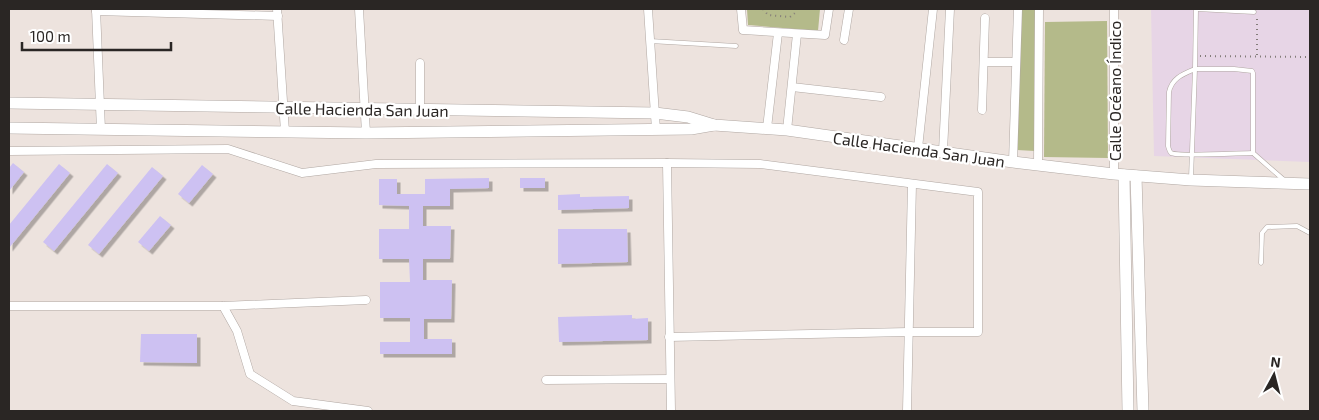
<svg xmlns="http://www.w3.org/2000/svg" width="1319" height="420" font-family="'Exo 2',sans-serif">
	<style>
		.industrial { fill: #e7d5e6 }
		.green { fill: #b4ba8a }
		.building { fill: #cdc1f2; filter: url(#shadow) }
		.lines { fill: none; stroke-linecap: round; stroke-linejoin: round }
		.lane-casing { stroke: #b0a7a2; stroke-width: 5 }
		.street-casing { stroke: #b0a7a2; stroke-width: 9 }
		.secondary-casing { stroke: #b0a7a2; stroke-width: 12 }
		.path { stroke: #837c79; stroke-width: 2; stroke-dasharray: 1 4; stroke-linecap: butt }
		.lane { stroke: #fff; stroke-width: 4 }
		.street { stroke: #fff; stroke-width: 8 }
		.secondary { stroke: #fff; stroke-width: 11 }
		.labels { text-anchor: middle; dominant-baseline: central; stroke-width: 4.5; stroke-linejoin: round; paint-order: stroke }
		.street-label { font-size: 16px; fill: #2a2624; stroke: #fff }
	</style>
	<defs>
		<filter id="shadow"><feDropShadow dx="3.5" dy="3.5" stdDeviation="0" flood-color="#0004"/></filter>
	</defs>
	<rect width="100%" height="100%" fill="#ede3de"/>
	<path class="industrial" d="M1151,9h159v153l-156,-6z"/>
	<g class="green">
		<path d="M747,9h73l-2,22 -70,-6z"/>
		<path d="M1020,9h17l-2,142 -18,-1z"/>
		<path d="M1107,21l1,137 -64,-1 1,-135z"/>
	</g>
	<g class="building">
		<path d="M13,163l11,9 -15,19v-23z"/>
		<path d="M59,164l11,9 -61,75v-23z"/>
		<path d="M107,164l11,9 -64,78 -11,-9z"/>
		<path d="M202,165l11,9 -24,29 -11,-9z"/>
		<path d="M152,167l11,9 -64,78 -11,-9z"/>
		<path d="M489,178v10l-39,1v17h-27v20h28l-1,33h-27v21h29l-1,39h-27v20h28v15h-72v-12h30v-24h-30v-36h30l-1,-23h-30v-30h30v-23l-30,-1v-26h18v15h28v-15z"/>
		<rect x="520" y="178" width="25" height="10"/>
		<path d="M580,194v3l49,-1v12l-71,2v-15z"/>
		<path d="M160,216l11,9 -22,26 -11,-9z"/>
		<path d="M558,229h69l1,33 -70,2z"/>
		<path d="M632,315v4l16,-1v22l-89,2 -1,-25z"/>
		<path d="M141,334h56v29l-57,-1z"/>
	</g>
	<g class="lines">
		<defs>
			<g id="lane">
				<path d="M1196,9l-1,60h39l18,2 1,2v80l31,27"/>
				<path d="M1197,9l57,3"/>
				<path d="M650,41l86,5"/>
				<path d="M1191,178l4,-109c-12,5 -23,9 -26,23l-1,54c1,3 1,5 3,7 7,4 70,0 82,0"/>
				<path d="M1261,263l1,-30 5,-6 30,-1 13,7"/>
			</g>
			<g id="street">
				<path d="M96,9l5,121"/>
				<path d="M277,9l8,123"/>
				<path d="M359,9l7,124"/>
				<path d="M648,9l8,121"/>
				<path d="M741,9l2,21 82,5 4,-26"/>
				<path d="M1114,9v165"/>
				<path d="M96,11l182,5"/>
				<path d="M844,40l5,-31"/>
				<path d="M984,62h32"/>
				<path d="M420,63v47"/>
				<path d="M792,87l89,10"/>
				<path d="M982,110l3,-92"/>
				<path d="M767,128l11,-95"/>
				<path d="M787,130l10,-96"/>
				<path d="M918,148l15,-139"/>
				<path d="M9,151l219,-2 74,24 74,-9 291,-1 93,1 218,28v140h-70l-239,5"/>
				<path d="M943,151l7,-142"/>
				<path d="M1013,162l5,-153"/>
				<path d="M667,163l4,248"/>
				<path d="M1038,165l1,-156"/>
				<path d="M9,306h214l143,-6"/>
				<path d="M223,306l14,25 13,43 43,27 75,10"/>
				<path d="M546,380l124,-1"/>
				<path d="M907,411l5,-227"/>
			</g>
			<g id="secondary">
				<path d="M9,103l646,10 33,4 26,8 73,5 226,32 101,12 77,6 119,4"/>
				<path d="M9,128l357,5 325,-4 23,-4"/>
				<path d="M1124,175l4,236"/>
				<path d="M1136,176l7,235"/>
			</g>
		</defs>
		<use href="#lane" class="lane-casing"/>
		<use href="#street" class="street-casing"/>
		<use href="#secondary" class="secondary-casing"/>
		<g class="path">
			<path d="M763,9l5,6 22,2 5,-4 1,-4"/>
			<path d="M1257,19v37"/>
			<path d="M1200,56l110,1"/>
		</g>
		<use href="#lane" class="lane"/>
		<use href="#street" class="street"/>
		<use href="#secondary" class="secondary"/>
	</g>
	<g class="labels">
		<g class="street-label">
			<text transform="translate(1114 91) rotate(-90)">Calle Océano Índico</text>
			<text transform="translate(362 109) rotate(1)">Calle Hacienda San Juan</text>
			<text transform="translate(919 149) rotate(8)">Calle Hacienda San Juan</text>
		</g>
	</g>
	<rect width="1319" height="420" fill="none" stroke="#2a2624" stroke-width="20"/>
	<g transform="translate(1274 375) rotate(7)" stroke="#ffffff" stroke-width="4" paint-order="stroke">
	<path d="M0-4L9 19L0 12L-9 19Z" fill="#2a2624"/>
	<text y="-8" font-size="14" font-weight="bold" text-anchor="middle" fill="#2a2624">N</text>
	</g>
	<path d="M22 42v8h149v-8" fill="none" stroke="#2a2624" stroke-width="2.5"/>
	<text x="30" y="42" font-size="15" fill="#2a2624" stroke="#ffffff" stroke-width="4" paint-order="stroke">100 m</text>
</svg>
